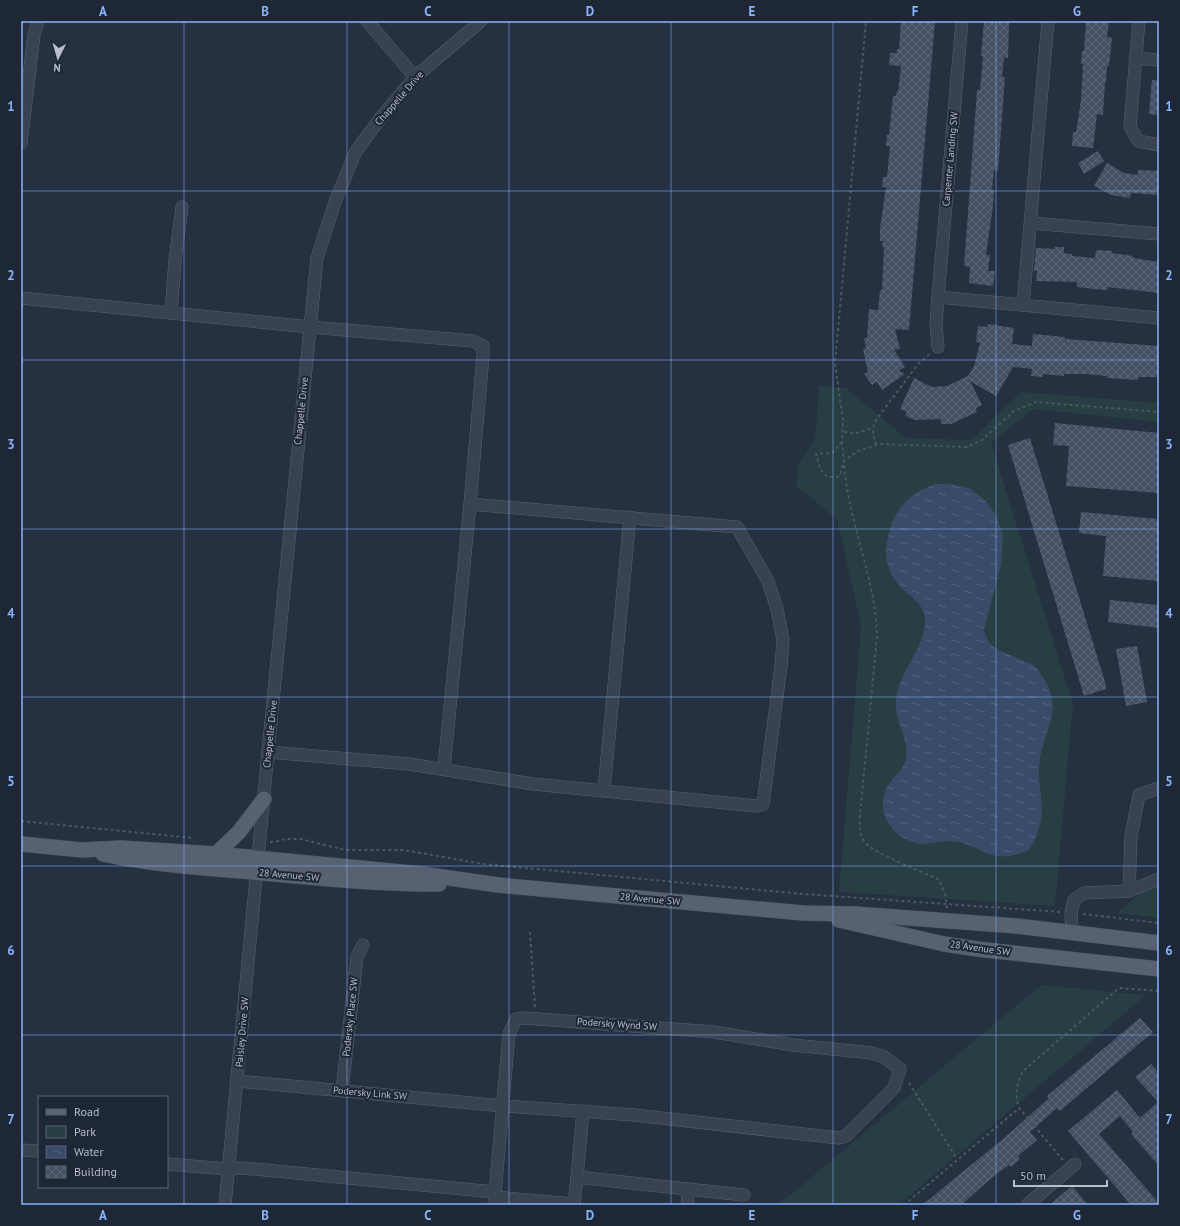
<svg xmlns="http://www.w3.org/2000/svg" width="1180" height="1226" font-family="'PT Sans',sans-serif">
	<style>
		.green { fill: #273e42 }
		.water { fill: url(#water-ripples) }
		.building { fill: url(#building-cross-hatch) }
		.lines { fill: none; stroke-linecap: round; stroke-linejoin: round }
		.minor-casing { stroke: #57606e; stroke-width: 13 }
		.major-casing { stroke: #434b5a; stroke-width: 16 }
		.path { stroke: #455b5f; stroke-width: 2; stroke-dasharray: 3 3; stroke-linecap: butt }
		.minor { stroke: #394251; stroke-width: 12 }
		.major { stroke: #576171; stroke-width: 15 }
		.grid { fill: none; stroke: #8bb3fb; stroke-width: 1; stroke-opacity: 0.55 }
		.labels { text-anchor: middle; dominant-baseline: central; stroke-width: 4; stroke-linejoin: round; paint-order: stroke }
		.street-label { font-size: 10px; fill: #b6bdcb; stroke: #1e2736 }
		.neatline { fill: none; stroke: #8bb3fb; stroke-width: 1.5 }
		.grid-label { font-size: 13px; text-anchor: middle; font-weight: bold; fill: #8bb3fb }
	</style>
	<defs>
		<pattern id="water-ripples" width="26" height="14" patternUnits="userSpaceOnUse"><rect width="26" height="14" fill="#384b69"/><path d="M2 4q2-2 4 0t4 0M15 11q2-2 4 0t4 0" fill="none" stroke="#53637d"/></pattern>
		<pattern id="building-cross-hatch" width="8" height="8" patternUnits="userSpaceOnUse"><rect width="8" height="8" fill="#445063"/><path d="M0 0l8 8M0 8l8-8" fill="none" stroke="#5d6778"/></pattern>
	</defs>
	<rect width="100%" height="100%" fill="#253041"/>
	<g class="green">
		<path d="M819,386l27,2 60,50 65,2 50,-48 138,11v19l-126,-13 -42,34 82,261 -18,202 -216,-14 22,-267 -24,-106 -41,-33 2,-21 17,-26z"/>
		<path d="M1159,877v41l-42,-5z"/>
		<path d="M1041,985l105,10 -247,210h-121z"/>
	</g>
	<path class="water" d="M935,484h16l18,4 17,13 11,16 6,18 -2,29 -17,66c6,23 21,21 40,31 4,1 8,3 11,5 7,8 15,22 17,33 4,20 -9,38 -12,59 -5,37 13,54 -11,92 -42,18 -44,-7 -80,-9 -9,0 -18,3 -27,3 -29,-3 -49,-32 -34,-59 6,-10 16,-15 18,-27 3,-21 -13,-39 -10,-59 3,-28 29,-50 29,-79 0,-17 -16,-23 -26,-35 -17,-19 -15,-39 -7,-62 8,-20 23,-32 43,-39z"/>
	<g class="building">
		<path d="M901,21h34l-26,309 -14,-1 5,20 -6,1 11,17 -6,4 6,3 -23,16 -5,-8 -5,3 -8,-11 4,-2 -5,-23 3,-1 -2,-10h3l2,-29 9,1 2,-20h2l2,-43h-2l1,-6h-3v-13l6,-41h-4l1,-10h4l3,-31h-4l1,-11h2l4,-39h3l1,-5h1l3,-25 -12,-1 1,-12h7v-4h2z"/>
		<path d="M984,21h25l-1,37h-4l-2,19h3l-7,94 -4,-1 -2,20h2l-1,16 -7,49h4l-2,16h7l-2,15 -24,-3 1,-16 -6,-1 12,-161 1,-15h3l3,-34h-2z"/>
		<path d="M1086,21h23l-2,16 5,1 -3,28h-2l-1,16h-1l-2,33 -6,-1 -4,34 -21,-2 1,-14h3l5,-32 2,-36h-2l1,-13h2z"/>
		<path d="M1152,80h7v35l-10,-1z"/>
		<path d="M1098,151l6,10 -20,13 -6,-11z"/>
		<path d="M1107,163l17,10 14,2v-5l21,1v24l-28,-2 -1,5 -19,-3 -17,-9z"/>
		<path d="M1055,247h9v6l8,1v2l23,2 1,-8 16,1v2l21,3v2l26,4v31l-52,-6v3l-14,-1 -16,-2v-5l-41,-1 1,-10h-3l2,-23 19,1z"/>
		<path d="M988,324l26,4 -2,16 20,2 1,-12 32,3v2l94,7v31h-21v3l-31,-2v-2l-22,-2h-21v2l-21,-2v3l-12,-1 1,-7 -19,-2 -17,29 -26,-15 12,24 -6,3 1,4 -26,12h-10v-5l-26,1 -10,-4 2,-4 -7,-3 14,-31 18,9 15,-1 21,-10 6,-10 6,-23 -4,-1 2,-16 9,1z"/>
		<path d="M1055,423l104,10v60l-93,-7 3,-40 -16,-1z"/>
		<path d="M1030,438l76,247v4l-22,7 -76,-251z"/>
		<path d="M1081,512l78,7v62l-56,-5 3,-40 -27,-3z"/>
		<path d="M1110,600l49,5v23l-51,-6z"/>
		<path d="M1137,646l10,56 -21,4 -10,-57z"/>
		<path d="M1140,1018l13,14 -93,79 -3,-3 -27,24 7,8 -19,16 2,3 -9,8 -2,-2 -14,10 -34,30h-39l81,-66 46,-41 -2,-2z"/>
		<path d="M1151,1064l8,9v93l-28,-32 2,-2 -13,-16 -21,18 60,69v2h-28l-63,-74 49,-41 23,28 18,-16 -23,-25z"/>
		<path d="M1072,1186l16,19h-38l12,-11z"/>
	</g>
	<g class="lines">
		<defs>
			<g id="minor">
				<path d="M367,21l48,56"/>
				<path d="M962,21l-24,276 221,21"/>
				<path d="M1139,21l-9,105 8,15 21,4"/>
				<path d="M1135,58l24,2"/>
				<path d="M21,143l13,-108 4,-14"/>
				<path d="M1031,223l128,11"/>
				<path d="M938,297l-2,27 2,23"/>
				<path d="M21,298l289,29 163,14 10,5v10l-13,148"/>
				<path d="M1023,305l25,-284"/>
				<path d="M171,313l4,-53 7,-53"/>
				<path d="M268,752l141,12 124,20 224,22 6,-2 18,-138 2,-26 -6,-31 -9,-28 -31,-54 -267,-23 -26,264"/>
				<path d="M604,790l26,-273"/>
				<path d="M1129,891l2,-55 8,-41 20,-7"/>
				<path d="M1072,932l-1,-19 3,-13 10,-7 45,-2 30,-12"/>
				<path d="M238,1081l265,25 131,9 205,23 7,-2 48,-48 6,-19 -16,-12 -12,-4 -79,-8 -79,-13 -190,-14 -8,1 -7,15 -15,171"/>
				<path d="M342,1091l15,-134 6,-12"/>
				<path d="M21,1150l18,1"/>
				<path d="M167,1164l61,5 10,-1 16,1 241,23"/>
				<path d="M577,1177l6,-66"/>
				<path d="M687,1189l57,6"/>
				<path d="M495,1197l79,7"/>
				<path d="M225,1205l43,-453 49,-494 18,-56 21,-51 26,-35 33,-39 66,-56"/>
				<path d="M574,1205l3,-28 110,12 1,16"/>
				<path d="M1027,1205l48,-41"/>
			</g>
			<g id="major">
				<path d="M21,844l61,6 39,-2 95,6 206,20 76,11 305,28 52,1 162,12 142,17"/>
				<path d="M103,854c45,10 92,13 138,17 66,6 132,13 198,13"/>
				<path d="M216,854l23,-22 25,-33"/>
				<path d="M839,920l105,24 33,5 182,20"/>
			</g>
		</defs>
		<use href="#minor" class="minor-casing"/>
		<use href="#major" class="major-casing"/>
		<g class="path">
			<path d="M844,432l13,1 15,-5"/>
			<path d="M842,442l-10,11 -16,1 4,15 7,8h10l3,-2 4,-14 -2,-19 1,-22 -8,-57 31,-342"/>
			<path d="M876,445l-3,-11 1,-11 44,-59 12,-10"/>
			<path d="M21,821l172,17"/>
			<path d="M270,842l9,-1 6,-2h16l44,11h59l79,14 320,30 257,18"/>
			<path d="M947,908l-2,-14 -6,-14c-18,-10 -65,-25 -75,-39 -5,-7 -5,-17 -4,-25l17,-180c-1,-59 -30,-115 -33,-175l14,-10 22,-7 87,3 15,-7 32,-29 22,-9 123,10"/>
			<path d="M1083,914l76,9"/>
			<path d="M530,932l5,75"/>
			<path d="M909,1083l48,76"/>
			<path d="M1063,1160l-44,-52c-5,-13 -2,-25 4,-37l96,-83 40,3"/>
			<path d="M904,1205l115,-97"/>
		</g>
		<use href="#minor" class="minor"/>
		<use href="#major" class="major"/>
	</g>
	<path class="grid" d="M184,21v1184M347,21v1184M509,21v1184M671,21v1184M833,21v1184M996,21v1184M21,191h1138M21,360h1138M21,529h1138M21,697h1138M21,866h1138M21,1035h1138"/>
	<g class="labels">
		<g class="street-label">
			<text transform="translate(399 98) rotate(-49)">Chappelle Drive</text>
			<text transform="translate(950 159) rotate(-85)">Carpenter Landing SW</text>
			<text transform="translate(301 411) rotate(-84)">Chappelle Drive</text>
			<text transform="translate(270 734) rotate(-84)">Chappelle Drive</text>
			<text transform="translate(289 875) rotate(5)">28 Avenue SW</text>
			<text transform="translate(650 899) rotate(5)">28 Avenue SW</text>
			<text transform="translate(980 948) rotate(8)">28 Avenue SW</text>
			<text transform="translate(350 1017) rotate(-84)">Podersky Place SW</text>
			<text transform="translate(617 1024) rotate(4)">Podersky Wynd SW</text>
			<text transform="translate(242 1032) rotate(-85)">Paisley Drive SW</text>
			<text transform="translate(370 1093) rotate(5)">Podersky Link SW</text>
		</g>
	</g>
	<rect width="1180" height="1226" fill="none" stroke="#1e2736" stroke-width="44"/>
	<rect x="38" y="1096" width="130" height="92" fill="#1e2736" stroke="#5b6372"/>
	<rect x="46" y="1109" width="20" height="6" fill="#576171" stroke="#5b6372"/>
	<text x="74" y="1116" font-size="12" fill="#b6bdcb">Road</text>
	<rect x="46" y="1126" width="20" height="12" fill="#273e42" stroke="#5b6372"/>
	<text x="74" y="1136" font-size="12" fill="#b6bdcb">Park</text>
	<rect x="46" y="1146" width="20" height="12" fill="url(#water-ripples)" stroke="#5b6372"/>
	<text x="74" y="1156" font-size="12" fill="#b6bdcb">Water</text>
	<rect x="46" y="1166" width="20" height="12" fill="url(#building-cross-hatch)" stroke="#5b6372"/>
	<text x="74" y="1176" font-size="12" fill="#b6bdcb">Building</text>
	<g transform="translate(58 58) rotate(185)" stroke="#1e2736" stroke-width="3" paint-order="stroke">
	<path d="M0-3L7 15L0 10L-7 15Z" fill="#b6bdcb"/>
	<text y="-6" font-size="11" font-weight="bold" text-anchor="middle" fill="#b6bdcb">N</text>
	</g>
	<path d="M1014 1180v6h93v-6" fill="none" stroke="#b6bdcb" stroke-width="2"/>
	<text x="1020" y="1180" font-size="12" fill="#b6bdcb" stroke="#1e2736" stroke-width="3" paint-order="stroke">50 m</text>
	<rect x="22" y="22" width="1136" height="1182" class="neatline"/>
	<g class="grid-label">
		<text x="103" y="16">A</text>
		<text x="265" y="16">B</text>
		<text x="428" y="16">C</text>
		<text x="590" y="16">D</text>
		<text x="752" y="16">E</text>
		<text x="915" y="16">F</text>
		<text x="1077" y="16">G</text>
		<text x="11" y="111">1</text>
		<text x="1169" y="111">1</text>
		<text x="11" y="280">2</text>
		<text x="1169" y="280">2</text>
		<text x="11" y="449">3</text>
		<text x="1169" y="449">3</text>
		<text x="11" y="618">4</text>
		<text x="1169" y="618">4</text>
		<text x="11" y="786">5</text>
		<text x="1169" y="786">5</text>
		<text x="11" y="955">6</text>
		<text x="1169" y="955">6</text>
		<text x="11" y="1124">7</text>
		<text x="1169" y="1124">7</text>
		<text x="103" y="1220">A</text>
		<text x="265" y="1220">B</text>
		<text x="428" y="1220">C</text>
		<text x="590" y="1220">D</text>
		<text x="752" y="1220">E</text>
		<text x="915" y="1220">F</text>
		<text x="1077" y="1220">G</text>
	</g>
</svg>
